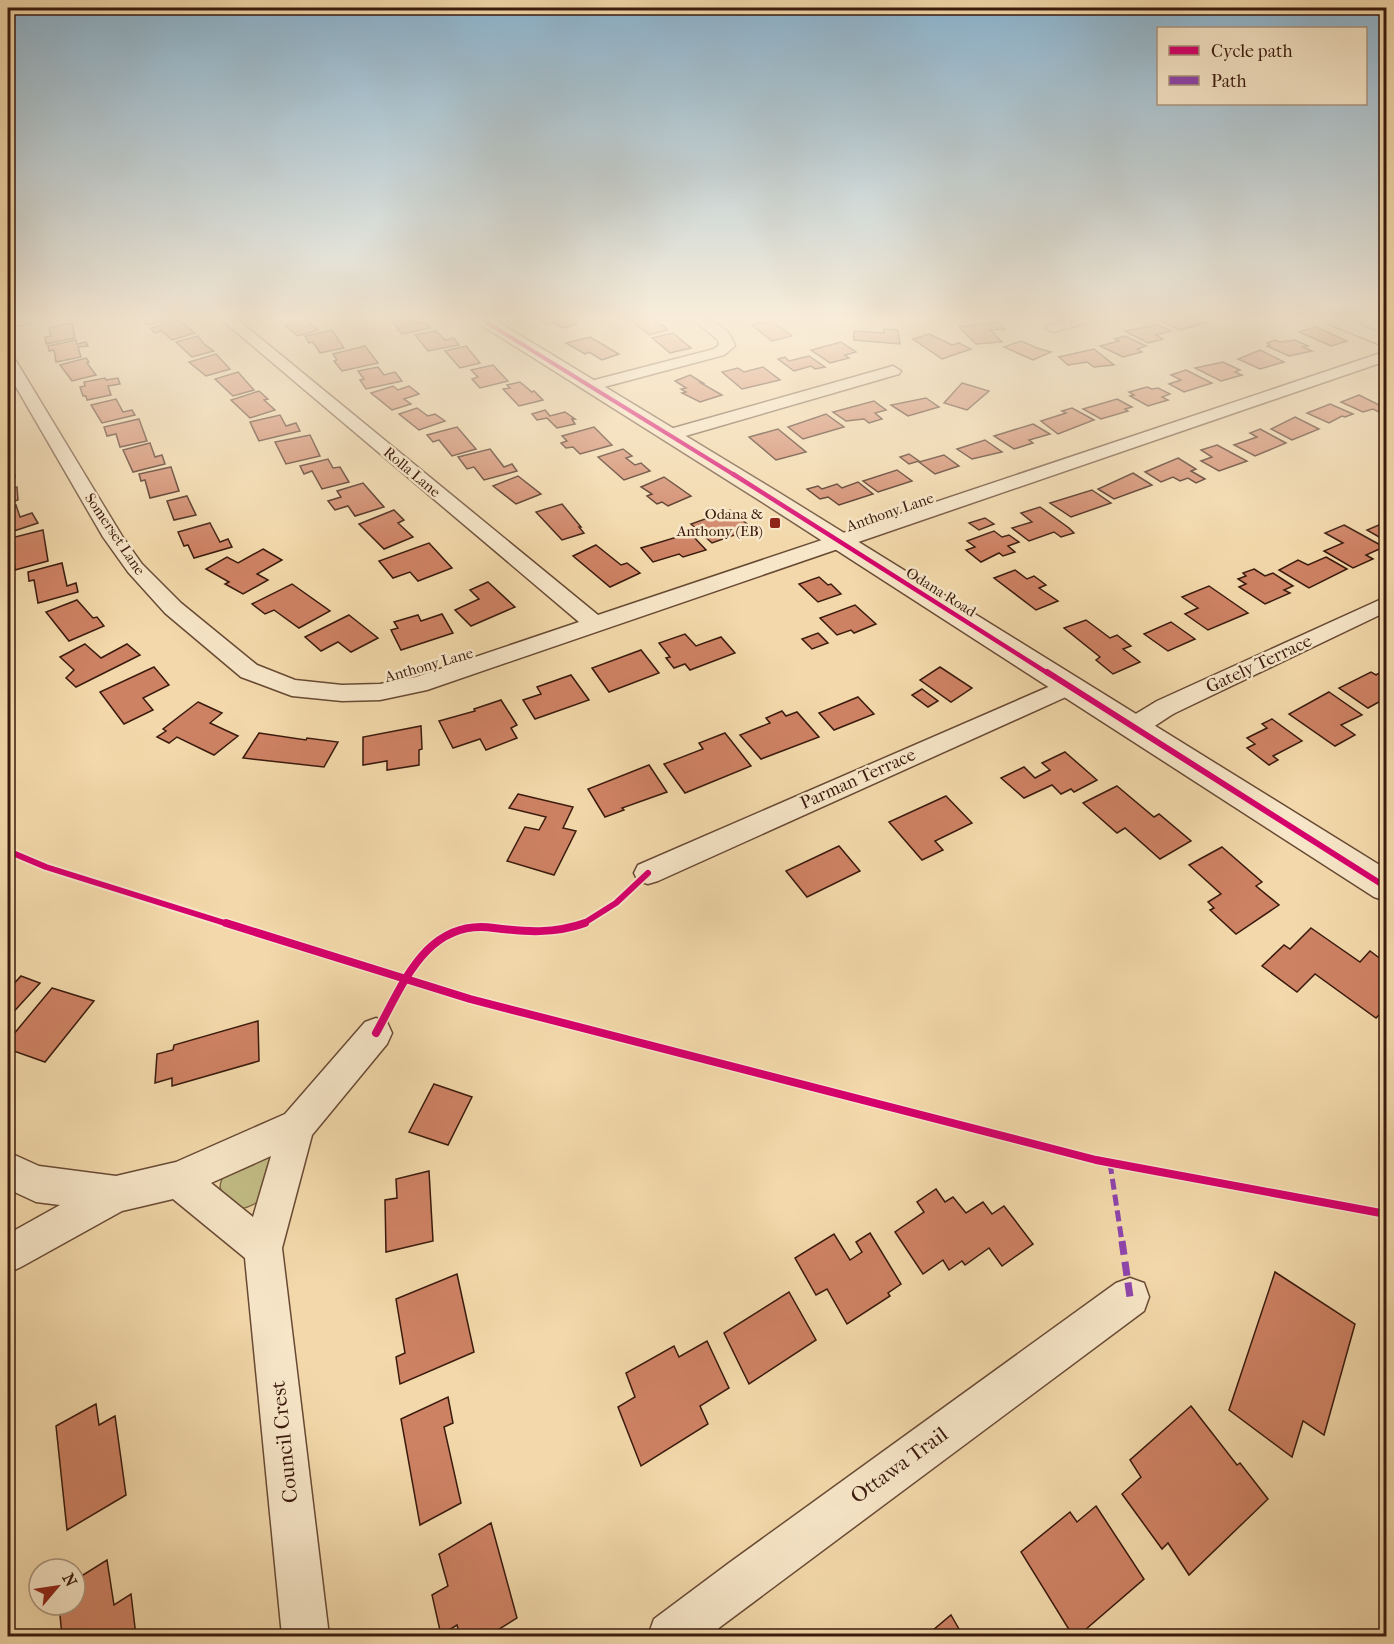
<svg xmlns="http://www.w3.org/2000/svg" width="1394" height="1644" font-family="'IM FELL French Canon',serif">
	<style>
		.green { fill: #c2bc84; stroke: #7e6b48; stroke-width: 1.5 }
		.building { fill: #ce8264; stroke: #3a1a0d; stroke-width: 1.5 }
		.lines { fill: none; stroke-linecap: round; stroke-linejoin: round }
		.minor-casing { stroke: #684a34; stroke-width: 3 }
		.tertiary-casing { stroke: #684a34; stroke-width: 3 }
		.secondary-casing { stroke: #3a1a0d; stroke-width: 3 }
		.minor { fill: #f7e6c8; fill-rule: evenodd }
		.tertiary { fill: #f7e6c8; fill-rule: evenodd }
		.secondary { fill: #f7e6c8; fill-rule: evenodd }
		.quiet-far1 { stroke: #8e44ad; stroke-width: 5; stroke-dasharray: 11 5; stroke-linecap: butt }
		.quiet { stroke: #8e44ad; stroke-width: 7; stroke-dasharray: 14 7; stroke-linecap: butt }
		.cycleway-far3-casing { stroke: #f7e6c8; stroke-width: 6 }
		.cycleway-far2-casing { stroke: #f7e6c8; stroke-width: 8 }
		.cycleway-far1-casing { stroke: #f7e6c8; stroke-width: 10 }
		.cycleway-casing { stroke: #f7e6c8; stroke-width: 11 }
		.cycleway-far3 { stroke: #d6006c; stroke-width: 4 }
		.cycleway-far2 { stroke: #d6006c; stroke-width: 4.5 }
		.cycleway-far1 { stroke: #d6006c; stroke-width: 6 }
		.cycleway { stroke: #d6006c; stroke-width: 8 }
		.poi-dot { fill: #8f2418; stroke: #f7e6c8; stroke-width: 2 }
		.labels { text-anchor: middle; dominant-baseline: central; stroke-width: 5; stroke-linejoin: round; paint-order: stroke }
		.far-street-label { font-size: 15px; fill: #3a1a0d; stroke: #f7e6c8 }
		.far-poi-label { font-size: 15px; fill: #3a1a0d; stroke: #f7e6c8; text-anchor: end }
		.street-label { font-size: 18px; fill: #3a1a0d; stroke: #f7e6c8 }
		.near-street-label { font-size: 21px; fill: #3a1a0d; stroke: #f7e6c8 }
	</style>
	<rect width="100%" height="100%" fill="#f2d8aa"/>
	<filter id="stains"><feTurbulence type="fractalNoise" baseFrequency=".00333" numOctaves="4"/><feColorMatrix values="0 0 0 0 .2 0 0 0 0 .09 0 0 0 0 .02 0 0 0 .5 -.17"/></filter>
	<radialGradient id="worn" r=".72"><stop offset=".6" stop-color="#630" stop-opacity="0"/><stop offset="1" stop-color="#630" stop-opacity=".3"/></radialGradient>
	<path class="green" d="M275,1150l-16,52c-6,2 -12,7 -18,6 -17,0 -29,-23 -14,-35 12,-10 33,-16 48,-23z"/>
	<g class="building">
		<path d="M144,319h30l-28,6z"/>
		<path d="M288,319h22l-3,2 11,9 -20,6 -13,-10 8,-3z"/>
		<path d="M390,319h28l-5,1 3,4 9,-2 5,6 -28,6z"/>
		<path d="M538,319h30l9,5 -14,4 -9,-5 -6,2z"/>
		<path d="M630,319h23l6,6h3l6,5 -19,5z"/>
		<path d="M1164,319h34l8,4 -26,7 -21,-10z"/>
		<path d="M179,320l16,13 -23,7 -10,-9 -7,2 -5,-5z"/>
		<path d="M771,321l21,15 -20,5 -20,-16z"/>
		<path d="M998,322l7,7 -15,1 12,12 -26,2 -17,-17z"/>
		<path d="M72,323l3,15 -29,6 -1,-7 6,-1 -2,-8z"/>
		<path d="M1158,325l13,6 -15,4 7,4 -15,4 -23,-12z"/>
		<path d="M1316,327l31,14 -16,5 -32,-14z"/>
		<path d="M884,329l14,1 2,14 -46,-4v-9l30,2z"/>
		<path d="M332,330l12,18 -24,5 -7,-11 -4,1 -4,-7z"/>
		<path d="M436,331l9,9 9,-2 5,7 -31,6 -13,-16z"/>
		<path d="M673,333l18,15 -21,5 -18,-15z"/>
		<path d="M929,334l23,11 7,-2 12,6 -29,10 -29,-20z"/>
		<path d="M198,336l6,8 10,7 -22,6 -16,-15z"/>
		<path d="M1125,336l21,10 -9,3 5,3 -19,5 -23,-11 19,-5 -4,-2z"/>
		<path d="M590,337l29,17 -17,6 -13,-8 -4,2 -19,-11z"/>
		<path d="M76,340l1,4 9,-2 2,4 -10,1 3,10 -25,5 -2,-12 -5,1 -1,-5z"/>
		<path d="M1275,340l4,2 16,-2 13,6 -5,1 9,4 -23,5 -22,-10 3,-1 -3,-2z"/>
		<path d="M1021,341l16,7 14,4 -18,8 -29,-13z"/>
		<path d="M841,342l15,10 -11,3 4,3 -19,5 -19,-13z"/>
		<path d="M365,346l13,17 -36,8 -8,-10 3,-1 -4,-6z"/>
		<path d="M466,346l14,17 -20,5 -15,-17z"/>
		<path d="M1094,349l20,16 -20,2 -7,-5 -19,3 -9,-8z"/>
		<path d="M1260,350l24,12 -24,7 -22,-10z"/>
		<path d="M216,354l14,15 -24,7 -17,-14z"/>
		<path d="M809,356l16,11 -10,2 -4,-3 -17,5 -16,-12 7,-2 4,4z"/>
		<path d="M86,358l3,4 -2,1 9,12 -24,6 -12,-16z"/>
		<path d="M1223,362l17,8 -5,2 7,3 -21,6 -26,-13z"/>
		<path d="M493,365l15,16 -28,7 -8,-9 6,-2 -7,-7z"/>
		<path d="M378,367l6,8 11,-3 7,9 -36,8 -6,-9 4,-1 -6,-8z"/>
		<path d="M763,367l17,13 -38,9 -20,-17 16,-4 6,4z"/>
		<path d="M1186,370l26,13 -28,9 -15,-8 12,-4 -10,-5z"/>
		<path d="M238,372l16,18 -21,6 -18,-17z"/>
		<path d="M690,375l13,8h-2l21,12 -22,7 -18,-9 4,-1 -5,-3 5,-1 -11,-7z"/>
		<path d="M105,378l1,2 12,-2 2,6 -12,2 3,9 -24,5 -1,-4h-3l-3,-9 5,-1 -1,-4z"/>
		<path d="M520,382l12,10 2,-1 9,9 -24,6 -16,-17 7,-1 -3,-3z"/>
		<path d="M962,383l27,8 -22,19 -23,-7z"/>
		<path d="M393,386l5,4 11,-4 10,8 -15,5 7,5 -19,6 -21,-17z"/>
		<path d="M1147,387l5,2 6,-1 12,6 -8,3 6,3 -20,6 -18,-10 4,-1 -5,-3z"/>
		<path d="M259,391l9,8 -4,1 11,10 -25,8 -19,-18z"/>
		<path d="M1359,395l20,10 7,-1v7l-5,2 -8,-4 -10,3 -22,-10z"/>
		<path d="M926,398l13,9 -31,9 -17,-11z"/>
		<path d="M116,399l7,13 9,-2 3,5 -33,8 -11,-18z"/>
		<path d="M1117,399l15,8 -7,2 3,2 -27,8 -18,-10z"/>
		<path d="M874,401l12,9 -11,3 7,6 -13,4 -5,-4 -18,2 -13,-9z"/>
		<path d="M1330,404l23,10 -8,3 -3,-1 -13,7 -22,-10z"/>
		<path d="M417,408l11,8 7,-2 10,7 -26,9 -20,-16z"/>
		<path d="M1072,408l22,12 -36,14 -17,-13 25,-8 -4,-2z"/>
		<path d="M545,410l5,6 15,-4 10,7h-3l3,5 -18,4 -10,-10 -10,2 -5,-6z"/>
		<path d="M826,414l18,13 -41,12 -15,-12z"/>
		<path d="M280,415l6,11 10,-3 4,8 -41,10 -9,-19z"/>
		<path d="M1295,417l24,12 -27,11 -21,-11z"/>
		<path d="M139,419l8,22 -27,6 -4,-13 -9,2 -3,-9z"/>
		<path d="M1033,424l17,10 -21,6 4,3 -19,6 -20,-13z"/>
		<path d="M457,427l19,22 -24,7 -13,-16 -6,2 -6,-7z"/>
		<path d="M594,427l18,18 -32,9 -7,-7 -7,1 -5,-5 6,-2 -5,-5z"/>
		<path d="M778,429l28,23 -30,8 -27,-23z"/>
		<path d="M1260,429l26,14 -31,13 -21,-11 23,-8 -7,-4z"/>
		<path d="M310,435l10,21 -34,8 -11,-22z"/>
		<path d="M985,440l17,12 -30,7 -15,-10z"/>
		<path d="M150,443l5,14 7,-2 3,9 -32,8 -10,-22z"/>
		<path d="M1217,445l30,16 -28,10 -18,-10 11,-4 -11,-7z"/>
		<path d="M490,449l14,18 8,-3 5,7 -33,9 -10,-13 -7,2 -9,-12z"/>
		<path d="M623,449l9,7 -6,2 9,7 6,-2 9,8 -26,9 -26,-23z"/>
		<path d="M909,454l10,7 -10,3 -9,-7z"/>
		<path d="M944,455l15,11 -24,8 -16,-12z"/>
		<path d="M1178,458l18,11 -5,2 14,8 -9,4 -8,-5 -8,3 -7,-4 -12,5 -16,-10z"/>
		<path d="M328,459l5,9 7,-1 9,15 -27,7 -10,-18 -8,3 -4,-8z"/>
		<path d="M171,467l8,24 -29,7 -5,-18 -4,1 -2,-7z"/>
		<path d="M897,470l15,11 -34,11 -15,-11z"/>
		<path d="M1133,473l19,12 -38,14 -16,-10z"/>
		<path d="M15,475l-3,14 5,-2 1,13 -10,3v-27z"/>
		<path d="M518,476l23,18 -25,10 -23,-18z"/>
		<path d="M664,477l27,19 -23,10 -6,-4 -5,2 -10,-8 5,-2 -11,-7z"/>
		<path d="M858,482l15,12 -34,11 -11,-8 -8,2 -13,-10 11,-3 4,3 15,-5 5,4z"/>
		<path d="M363,483l21,24 -29,9 -7,-10 -13,4 -7,-9 13,-4 -4,-6z"/>
		<path d="M1092,490l19,13 -40,14 -21,-14z"/>
		<path d="M187,496l9,19 -22,5 -7,-19z"/>
		<path d="M562,504l19,23h-2l5,6 -22,7 -26,-28z"/>
		<path d="M16,505l4,12 12,-4 6,10 -30,10v-25z"/>
		<path d="M1040,507l29,21 5,5 -13,4 -7,-5 -25,9 -17,-13 20,-6 -11,-9z"/>
		<path d="M394,510l10,10 -6,3 15,14 -29,12 -25,-25z"/>
		<path d="M730,510l27,22 -18,7 -5,-4 -22,8 -21,-19z"/>
		<path d="M985,518l9,6 -15,6 -10,-7z"/>
		<path d="M1386,522v19l-19,-11z"/>
		<path d="M210,523l10,19 8,-3 4,8 -38,11 -6,-13 -4,1 -6,-14z"/>
		<path d="M1344,525l40,22 -18,8 7,4 -20,9 -29,-17 19,-8 -18,-10z"/>
		<path d="M43,530l5,31 -33,9 -1,-10 -6,2v-13l4,-1 -1,-10z"/>
		<path d="M994,531l8,6 7,-2 10,7 -11,4 7,6 -12,4 -4,-3 -18,9 -15,-12 9,-3 -8,-6z"/>
		<path d="M690,533l16,17 -23,7 -4,-3 -26,8 -12,-14z"/>
		<path d="M429,543l23,25 -34,13 -8,-9 -17,6 -14,-17z"/>
		<path d="M596,545l25,20 6,-2 13,10 -30,14 -37,-31z"/>
		<path d="M263,549l19,11 -25,14 11,6 -25,14 -18,-10 4,-2 -23,-13 21,-12 11,6z"/>
		<path d="M1326,557l21,12 -38,19 -30,-18 19,-10 10,5z"/>
		<path d="M62,563l5,23 9,-3 2,9 -40,11 -4,-23 -5,1 -1,-9z"/>
		<path d="M1254,569l11,7 8,-3 20,13 -9,4 6,3 -25,11 -26,-17 7,-3 -8,-5 8,-3 -3,-3z"/>
		<path d="M1015,570l12,9 7,-3 12,9 -7,3 19,13 -22,9 -42,-32z"/>
		<path d="M819,577l9,8 3,-1 10,10 -23,8 -19,-18z"/>
		<path d="M488,582l27,25 -44,19 -16,-16 24,-11 -9,-9z"/>
		<path d="M292,584l38,27 -31,17 -25,-18 -9,4 -13,-10z"/>
		<path d="M1209,586l39,27 -40,17 -23,-16 13,-6 -16,-11z"/>
		<path d="M77,600l16,18 4,-1 7,9 -35,15 -23,-29z"/>
		<path d="M855,605l21,19 -22,9 -3,-3 -14,5 -17,-17z"/>
		<path d="M442,614l11,19 -52,17 -10,-20 7,-2 -4,-6 24,-7 3,6z"/>
		<path d="M349,615l29,23 -27,14 -13,-10 -17,9 -16,-14z"/>
		<path d="M1086,620l24,18 7,-3 14,11 -8,3 17,13 -27,12 -17,-14 4,-3 -36,-29z"/>
		<path d="M1171,622l24,17 -27,12 -24,-17z"/>
		<path d="M818,633l10,10 -16,6 -10,-10z"/>
		<path d="M685,634l11,12 25,-9 14,16 -45,17 -5,-6 -11,4 -8,-10 4,-1 -11,-14z"/>
		<path d="M85,644l16,14 26,-14 13,11 -64,32 -10,-9 8,-8 -14,-13z"/>
		<path d="M641,650l18,23 -50,19 -17,-24z"/>
		<path d="M154,667l15,18 -26,13 10,12 -29,14 -24,-32z"/>
		<path d="M940,667l32,21 -21,14 -31,-22z"/>
		<path d="M1383,671l3,2v25l-18,10 -29,-20 32,-16 5,3z"/>
		<path d="M571,675l18,25 -54,19 -12,-19 18,-6 -4,-7z"/>
		<path d="M922,689l16,12 -10,6 -16,-12z"/>
		<path d="M1329,692l33,23 -21,10 14,10 -20,11 -46,-32z"/>
		<path d="M858,697l16,17 -40,16 -15,-17z"/>
		<path d="M501,700l16,25 -6,3 6,10 -31,12 -6,-11 -27,9 -14,-27 36,-10 -1,-2z"/>
		<path d="M198,702l24,11 -12,10 28,13 -24,19 -37,-18 -8,6 -12,-6 9,-6 -3,-2z"/>
		<path d="M782,711l4,5 11,-4 22,25 -58,22 -21,-24 30,-12 -4,-5z"/>
		<path d="M1272,719l30,22 -29,15 5,4 -9,5 -22,-17 8,-4 -8,-6 20,-10 -5,-4z"/>
		<path d="M421,726l1,23 -3,1v15l-32,5v-9l-24,4v-28z"/>
		<path d="M259,733l47,7 1,-2 31,4 -14,25 -81,-9z"/>
		<path d="M725,733l26,33 -66,27 -21,-29 39,-15 -4,-6z"/>
		<path d="M1065,752l32,28 -23,12 -3,-3 -10,5 -9,-9 -28,13 -23,-20 23,-11 11,11 15,-8 -8,-7z"/>
		<path d="M649,765l18,27 -45,16 2,2 -19,7 -17,-28z"/>
		<path d="M1117,786l37,31 5,-3 32,27 -31,18 -35,-31 -8,5 -34,-30z"/>
		<path d="M518,794l55,13 -10,21 13,3 -22,44 -47,-14 18,-34 14,3 7,-13 -37,-9z"/>
		<path d="M946,796l26,27 -37,18 8,9 -21,10 -33,-38z"/>
		<path d="M839,846l21,25 -53,26 -21,-26z"/>
		<path d="M1222,847l40,35 -6,4 23,19 -43,29 -26,-24 4,-2 -6,-6 13,-8 -32,-29z"/>
		<path d="M1311,928l49,34 10,-11 16,12v52l-4,-3 -6,6 -61,-44 -18,18 -35,-26 22,-21 6,4z"/>
		<path d="M21,976l19,7 -32,35v-28z"/>
		<path d="M52,988l42,13 -49,61 -37,-13v-8z"/>
		<path d="M258,1021l1,40 -87,25v-8l-17,5 2,-29 16,-4 1,-5z"/>
		<path d="M434,1084l38,13 -24,48 -39,-13z"/>
		<path d="M429,1171l4,70 -47,11 -1,-52 12,-2 -1,-19z"/>
		<path d="M936,1189l9,13 8,-5 13,16 17,-11 9,12 12,-8 29,38 -31,22 -13,-18 -24,17 -3,-4 -13,9 -6,-10 -20,14 -28,-42 29,-20 -7,-10z"/>
		<path d="M870,1233l31,51 -13,9 2,3 -43,28 -20,-35 -11,6 -21,-37 39,-24 16,26 12,-8 -6,-10z"/>
		<path d="M1275,1272l80,52 -31,111 -21,-14 -11,36 -63,-47z"/>
		<path d="M457,1274l17,78 -74,32 -4,-27 9,-4 -9,-54z"/>
		<path d="M789,1292l27,48 -67,44 -25,-51z"/>
		<path d="M707,1341l22,47 -29,18 8,18 -67,42 -23,-59 17,-10 -9,-24 48,-27 5,11z"/>
		<path d="M448,1397l5,26 -9,4 17,76 -41,22 -19,-106z"/>
		<path d="M96,1404l3,21 16,-9 11,79 -59,35 -11,-104z"/>
		<path d="M1191,1406l46,59 3,-2 28,36 -79,76 -21,-32 -6,6 -40,-55 19,-17 -11,-17z"/>
		<path d="M1096,1506l48,73 -66,57h-5l-52,-84 49,-40 7,10z"/>
		<path d="M491,1523l26,95 -29,18h-28l-3,-11 -16,10 -9,-40 16,-9 -9,-32z"/>
		<path d="M107,1560l7,45 17,-11 5,42h-74l-3,-31h16v-25z"/>
		<path d="M951,1615l12,21h-37z"/>
	</g>
	<g class="lines">
		<defs>
			<g id="minor">
				<path d="M221,319h16l361,296 783,-262 5,-2v10l-959,329 -47,10 -38,1 -50,-5 -51,-19 -76,-64 -37,-41 -25,-35 -95,-164v-17l8,5 106,175 20,28 39,39 76,62 38,15 47,5 38,-1 36,-7 163,-55z"/>
				<path d="M693,319c18,0 36,7 42,27l-11,9 -135,36 -8,-5 2,-3 131,-34 5,-4 -1,-5z"/>
				<path d="M1069,319h23l-2,3 -37,10 -7,-4 2,-3z"/>
				<path d="M893,366l8,5 -2,3 -224,65h-12l-3,-4 3,-4z"/>
				<path d="M1386,597v15l-211,101c-16,9 -33,26 -51,20l-3,-6 3,-6 33,-20z"/>
				<path d="M1069,678l8,2 4,6 -4,6 -419,189 -10,3 -10,-3 -4,-8 4,-8z"/>
				<path d="M376,1018l11,4 5,11 -5,11 -75,91 -30,113 47,388h-47l-37,-378 -72,-59 -51,12 -101,56 -13,6v-39l52,-29 -24,-3 -28,-13v-37l31,14 77,10 60,-14 109,-48 80,-92zM271,1156l-18,61 -42,-34z"/>
				<path d="M1130,1278l14,5 5,14 -5,14 -436,325h-60l6,-17 75,-56 387,-280z"/>
			</g>
			<g id="tertiary">
				<path d="M472,319h21l285,173 608,377v32l-12,-4 -612,-395z"/>
				<path d="M1324,319h24l38,17v11l-59,-24z"/>
			</g>
			<path id="secondary" d="M8,319h24l-3,4 -21,4z"/>
		</defs>
		<use href="#minor" class="minor-casing"/>
		<use href="#tertiary" class="tertiary-casing"/>
		<use href="#secondary" class="secondary-casing"/>
		<use href="#minor" class="minor"/>
		<use href="#tertiary" class="tertiary"/>
		<use href="#secondary" class="secondary"/>
		<path class="quiet-far1" d="M1110,1163l12,79"/>
		<path class="quiet" d="M1122,1241l8,56"/>
		<defs>
			<path id="cycleway-far3" d="M481,319l255,157"/>
			<path id="cycleway-far2" d="M733,474l316,200"/>
			<g id="cycleway-far1">
				<path d="M1047,672l339,215"/>
				<path d="M8,851l38,16 185,58"/>
				<path d="M581,925l35,-22 32,-30"/>
			</g>
			<g id="cycleway">
				<path d="M226,923l244,76 626,161 290,54"/>
				<path d="M376,1033c27,-48 50,-115 118,-105 32,4 60,6 91,-5"/>
			</g>
		</defs>
		<use href="#cycleway-far3" class="cycleway-far3-casing"/>
		<use href="#cycleway-far2" class="cycleway-far2-casing"/>
		<use href="#cycleway-far1" class="cycleway-far1-casing"/>
		<use href="#cycleway" class="cycleway-casing"/>
		<use href="#cycleway-far3" class="cycleway-far3"/>
		<use href="#cycleway-far2" class="cycleway-far2"/>
		<use href="#cycleway-far1" class="cycleway-far1"/>
		<use href="#cycleway" class="cycleway"/>
	</g>
	<linearGradient id="sky" x2="0" y2="1"><stop stop-color="#8bb6d3"/><stop offset="0.58" stop-color="#f9edd9"/><stop offset="1" stop-color="#f9edd9" stop-opacity="0"/></linearGradient>
	<rect width="1394" height="549" fill="url(#sky)"/>
	<rect class="poi-dot" x="769" y="517" width="12" height="12" rx="3"/>
	<g class="labels">
		<g class="far-street-label">
			<text transform="translate(412 472) rotate(40)">Rolla Lane</text>
			<text transform="translate(890 512) rotate(-19)">Anthony Lane</text>
			<text transform="translate(115 534) rotate(56)">Somerset Lane</text>
			<text transform="translate(941 592) rotate(32)">Odana Road</text>
			<text transform="translate(429 665) rotate(-16)">Anthony Lane</text>
		</g>
		<g class="far-poi-label">
			<text x="763" y="514">Odana &amp;<tspan x="763" dy="17">Anthony (EB)</tspan></text>
		</g>
		<g class="street-label">
			<text transform="translate(1259 664) rotate(-25)">Gately Terrace</text>
			<text transform="translate(858 779) rotate(-24)">Parman Terrace</text>
		</g>
		<g class="near-street-label">
			<text transform="translate(284 1442) rotate(-96)">Council Crest</text>
			<text transform="translate(899 1465) rotate(-36)">Ottawa Trail</text>
		</g>
	</g>
	<rect width="1394" height="1644" fill="none" stroke="#f2d8aa" stroke-width="30"/>
	<rect x="9" y="9" width="1376" height="1626" fill="none" stroke="#3a1a0d" stroke-width="3"/>
	<rect x="15" y="15" width="1364" height="1614" fill="none" stroke="#3a1a0d" stroke-width="1.5"/>
	<rect x="1157" y="27" width="210" height="78" fill="#f7e6c8" stroke="#ab947d" stroke-width="1.5"/>
	<rect x="1169" y="46" width="30" height="9" fill="#d6006c" stroke="#ab947d" stroke-width="1.5"/>
	<text x="1211" y="57" font-size="18" fill="#3a1a0d">Cycle path</text>
	<rect x="1169" y="76" width="30" height="9" fill="#8e44ad" stroke="#ab947d" stroke-width="1.5"/>
	<text x="1211" y="87" font-size="18" fill="#3a1a0d">Path</text>
	<g transform="translate(57 1587) rotate(61)"><circle r="28" fill="#f7e6c8" stroke="#ab947d" stroke-width="1.5"/>
	<path d="M0-4.5L10 22L0 15L-10 22Z" fill="#8f2418"/>
	<text y="-9" font-size="16" font-weight="bold" text-anchor="middle" fill="#3a1a0d">N</text>
	</g>
	<rect width="100%" height="100%" filter="url(#stains)"/>
	<rect width="100%" height="100%" fill="url(#worn)"/>
</svg>
